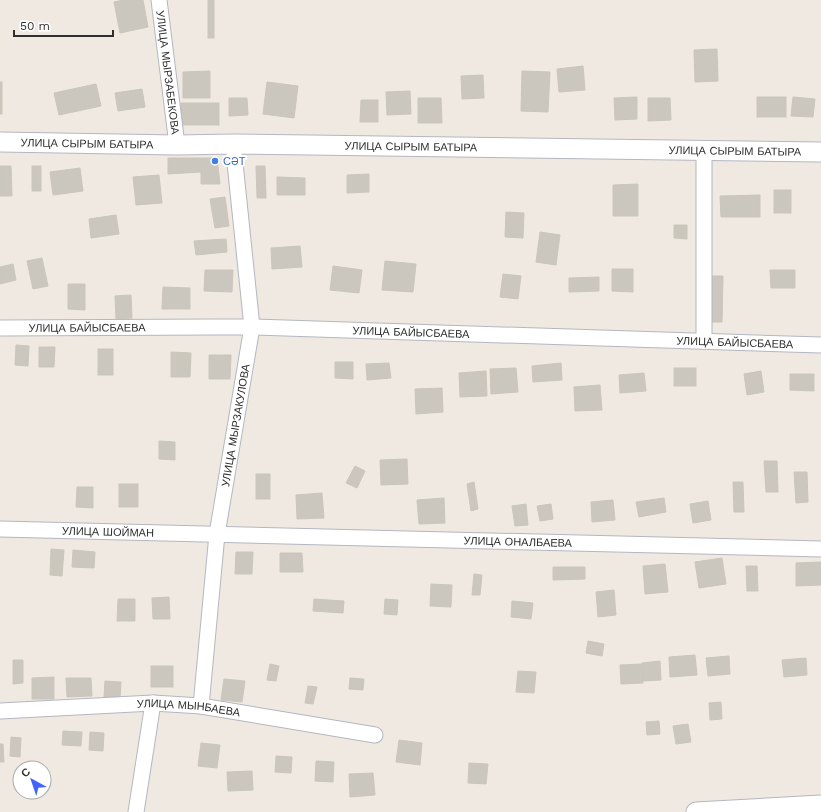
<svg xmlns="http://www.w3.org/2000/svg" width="821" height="812" font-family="'Work Sans',sans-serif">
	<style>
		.building { fill: #cbc7bf; stroke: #cbc5ba }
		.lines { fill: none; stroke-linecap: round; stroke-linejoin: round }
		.minor-casing { stroke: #b4b7c1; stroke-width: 17 }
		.tertiary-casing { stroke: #b4b7c1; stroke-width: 21 }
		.minor { stroke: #fff; stroke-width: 15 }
		.tertiary { stroke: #fff; stroke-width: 19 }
		.shop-dot { fill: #3f7fe0; stroke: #fff; stroke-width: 1.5 }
		.labels { text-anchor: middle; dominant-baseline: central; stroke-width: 4; stroke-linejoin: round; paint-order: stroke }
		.street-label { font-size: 11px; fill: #2e2e2e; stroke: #fff }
		.shop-label { font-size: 11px; fill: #366cbe; stroke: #fff; text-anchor: start }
	</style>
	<rect width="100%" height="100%" fill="#efe9e1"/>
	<g class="building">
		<path d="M123,0h20l5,27 -28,6 -6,-31z"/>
		<rect x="208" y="0" width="6" height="38"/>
		<path d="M717,49l1,32 -23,1 -1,-32z"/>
		<path d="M583,66l2,24 -26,2 -2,-23z"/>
		<path d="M210,71v27h-27v-26z"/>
		<path d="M522,71l28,1 -2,40 -27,-1z"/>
		<path d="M483,75l1,23 -22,1 -1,-23z"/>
		<rect x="0" y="82" width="2" height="32"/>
		<path d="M267,82l31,4 -4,32 -31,-4z"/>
		<path d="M96,84l5,22 -42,9 -5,-22z"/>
		<path d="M142,89l3,18 -27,4 -3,-18z"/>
		<path d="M410,91l1,23 -24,1 -1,-23z"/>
		<path d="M637,97v22l-22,1 -1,-22z"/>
		<rect x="757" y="97" width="29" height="20"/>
		<path d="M793,97l22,2 -2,18 -22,-1z"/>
		<path d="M229,98h18l1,17 -19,1z"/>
		<path d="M418,98h23l1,25h-24z"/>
		<path d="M648,98h22l1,22 -23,1z"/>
		<path d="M361,100h17v22h-18z"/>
		<rect x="181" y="103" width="38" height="22"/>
		<path d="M168,158h49l3,26h-19v-12l-33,2z"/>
		<path d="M0,166h11l1,30h-12z"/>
		<rect x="32" y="166" width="9" height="25"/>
		<path d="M256,166h9l1,32h-9z"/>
		<path d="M80,168l3,23 -30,4 -3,-23z"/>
		<path d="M369,174v18l-22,1v-18z"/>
		<path d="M159,175l3,28 -26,2 -3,-28z"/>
		<path d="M277,177l28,1v17h-28z"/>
		<path d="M638,184v32h-25v-31z"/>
		<rect x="774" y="190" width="17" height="23"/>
		<path d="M760,195v22h-39l-1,-21z"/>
		<path d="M225,197l4,29 -14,2 -5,-29z"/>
		<path d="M506,212l18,1 -1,25 -18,-1z"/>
		<path d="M116,215l3,19 -28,4 -2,-19z"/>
		<path d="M674,225h13v14l-13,-1z"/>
		<path d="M540,232l20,3 -4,30 -20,-3z"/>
		<path d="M226,239l1,13 -31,3 -2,-14z"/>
		<path d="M300,246l2,21 -30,2 -1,-21z"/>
		<path d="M42,258l6,28 -15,3 -6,-28z"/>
		<path d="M385,261l31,3 -3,28 -31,-2z"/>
		<path d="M13,264l3,16 -16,4v-17z"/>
		<path d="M333,266l29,4 -3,23 -29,-3z"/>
		<path d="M612,269h21v23l-21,-1z"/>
		<path d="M205,270h28l-1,22 -28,-1z"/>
		<path d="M770,270h25v18h-24z"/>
		<path d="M503,274l18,2 -3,23 -18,-2z"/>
		<path d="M712,276h11l-1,46h-12z"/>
		<path d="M599,277v14l-30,1v-14z"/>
		<path d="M68,284h17v26l-17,-1z"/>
		<path d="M163,287l27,1v21h-28z"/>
		<path d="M131,295l1,23 -16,1 -1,-23z"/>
		<path d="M16,345l13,1 -1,20 -13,-1z"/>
		<path d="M39,347h16l-1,20h-15z"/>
		<rect x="98" y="349" width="15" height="26"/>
		<path d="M171,352l20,1 -1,24h-19z"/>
		<path d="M209,355h22l-1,24h-21z"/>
		<path d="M335,362h18v17l-18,-1z"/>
		<path d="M389,363l2,15 -24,2 -1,-16z"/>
		<path d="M561,363l1,17 -29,2 -1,-16z"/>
		<path d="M516,368l2,24 -27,2 -1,-25z"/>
		<rect x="674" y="368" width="22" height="18"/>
		<path d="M486,371l1,25 -27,1 -1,-24z"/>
		<path d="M761,371l3,21 -17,3 -3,-21z"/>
		<path d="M644,373l2,18 -26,2 -1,-18z"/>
		<path d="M790,374h24v17l-24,-1z"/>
		<path d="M600,385l2,25 -27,1 -1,-24z"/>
		<path d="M442,388l1,24 -27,2 -1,-25z"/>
		<path d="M159,441l16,1v18l-16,-1z"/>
		<path d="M407,459l1,25 -27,1 -1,-25z"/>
		<path d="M764,461h13l1,31h-12z"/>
		<path d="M355,466l10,5 -8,17 -11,-5z"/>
		<path d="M794,472h13l1,30 -12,1z"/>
		<rect x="256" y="474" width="14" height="25"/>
		<path d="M474,482l4,27 -7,2 -4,-27z"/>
		<path d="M733,482h10l1,30h-10z"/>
		<rect x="119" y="484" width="19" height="23"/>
		<path d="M77,487h16v21l-17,-1z"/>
		<path d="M322,493l2,25 -27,1 -1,-24z"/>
		<path d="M444,498l1,25 -26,1 -2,-24z"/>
		<path d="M664,498l2,14 -27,5 -3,-15z"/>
		<path d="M613,500l2,20 -23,2 -1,-20z"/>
		<path d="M708,501l3,19 -18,3 -3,-19z"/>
		<path d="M526,504l2,21 -13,1 -3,-20z"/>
		<path d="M551,504l2,15 -13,2 -3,-15z"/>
		<path d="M51,549l13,1 -2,26 -12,-1z"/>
		<path d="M73,550l22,2 -1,16 -22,-1z"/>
		<path d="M236,552h17l-1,22h-17z"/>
		<path d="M280,553h22l1,19h-23z"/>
		<path d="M722,558l4,26 -27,4 -4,-26z"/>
		<path d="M821,562v23l-25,1v-23z"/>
		<path d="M665,564l3,28 -23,2 -2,-28z"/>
		<path d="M746,566h11l1,25h-11z"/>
		<path d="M553,567h32v12l-32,1z"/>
		<path d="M474,574l8,1 -2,20h-8z"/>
		<path d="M431,584l21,1 -1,22 -21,-1z"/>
		<path d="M614,590l2,25 -18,2 -2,-25z"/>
		<path d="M169,597l1,22h-17l-1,-21z"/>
		<path d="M118,599h17v22h-18z"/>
		<path d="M314,599l30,2 -1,12 -30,-2z"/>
		<path d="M385,599l13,1 -1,15 -13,-1z"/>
		<path d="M512,601l21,2 -2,16 -20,-2z"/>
		<path d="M588,641l16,3 -2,12 -16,-3z"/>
		<path d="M695,655l2,20 -27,2 -1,-20z"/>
		<path d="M729,656l1,18 -22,2 -2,-18z"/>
		<path d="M806,658l1,17 -23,2 -2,-17z"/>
		<path d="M13,660h10v23l-10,1z"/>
		<path d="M660,661l1,19 -18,1 -1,-18z"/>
		<path d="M270,664l9,2 -3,15 -9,-1z"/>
		<path d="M642,664l1,19 -22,1 -1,-19z"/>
		<rect x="151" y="666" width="22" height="21"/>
		<path d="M518,671l18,1 -2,21 -18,-1z"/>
		<path d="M54,677v22h-22v-21z"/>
		<path d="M66,678h25l1,18 -25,1z"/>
		<path d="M350,678l14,1 -1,11 -14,-1z"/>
		<path d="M224,679l21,2 -3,21 -21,-2z"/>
		<path d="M105,681l16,1 -1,17 -16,-2z"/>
		<path d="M308,686l9,1 -4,17 -8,-1z"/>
		<path d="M721,702l1,17 -12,1 -1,-17z"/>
		<path d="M659,721l1,13 -13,1 -1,-13z"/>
		<path d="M688,724l3,18 -15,2 -3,-18z"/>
		<path d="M63,731l19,1 -1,14 -19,-1z"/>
		<path d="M90,732l14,1 -1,18 -14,-1z"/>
		<path d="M11,737l10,1 -1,19 -10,-1z"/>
		<path d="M399,740l23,3 -2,22 -24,-3z"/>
		<path d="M201,743l19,2 -3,23 -19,-2z"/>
		<path d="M0,744h3l1,18h-4z"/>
		<path d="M276,756l16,1 -1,16 -16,-1z"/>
		<path d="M316,761l18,1 -1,20 -18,-1z"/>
		<path d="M469,763l19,1 -2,20 -18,-1z"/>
		<path d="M252,771l1,19 -25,1 -1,-19z"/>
		<path d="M373,773l2,22 -25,2 -1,-23z"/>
	</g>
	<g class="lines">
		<defs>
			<g id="minor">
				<path id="s1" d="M159,0l18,145"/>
				<path id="s2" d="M0,328l214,-1h38l569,18"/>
				<path d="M704,341v-190"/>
				<path id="s3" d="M0,529l821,20"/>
				<path id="s4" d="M201,706l16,-172 35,-207 -19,-183"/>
				<path id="s5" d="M0,711l153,-8 48,3 174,29"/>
				<path d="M136,812l17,-109"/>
			</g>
			<g id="tertiary">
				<path id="s6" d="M0,142l177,3 56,-1 588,8"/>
				<path d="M696,812l125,-7"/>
			</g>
		</defs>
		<use href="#minor" class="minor-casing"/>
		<use href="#tertiary" class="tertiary-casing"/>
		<use href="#minor" class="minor"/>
		<use href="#tertiary" class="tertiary"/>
	</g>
	<circle class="shop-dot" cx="215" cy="161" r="4"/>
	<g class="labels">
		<g class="street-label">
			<text stroke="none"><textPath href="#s1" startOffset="73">УЛИЦА МЫРЗАБЕКОВА</textPath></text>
			<text stroke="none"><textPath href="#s6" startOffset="87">УЛИЦА СЫРЫМ БАТЫРА</textPath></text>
			<text stroke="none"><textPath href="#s6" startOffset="411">УЛИЦА СЫРЫМ БАТЫРА</textPath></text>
			<text stroke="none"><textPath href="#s6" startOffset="735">УЛИЦА СЫРЫМ БАТЫРА</textPath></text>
			<text stroke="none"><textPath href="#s2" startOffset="87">УЛИЦА БАЙЫСБАЕВА</textPath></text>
			<text stroke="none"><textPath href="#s2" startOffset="411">УЛИЦА БАЙЫСБАЕВА</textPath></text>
			<text stroke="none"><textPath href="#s2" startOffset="735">УЛИЦА БАЙЫСБАЕВА</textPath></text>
			<text stroke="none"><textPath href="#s4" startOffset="283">УЛИЦА МЫРЗАКУЛОВА</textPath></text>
			<text stroke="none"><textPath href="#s3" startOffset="108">УЛИЦА ШОЙМАН</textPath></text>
			<text stroke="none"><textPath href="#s3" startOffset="518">УЛИЦА ОНАЛБАЕВА</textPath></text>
			<text stroke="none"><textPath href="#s5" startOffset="189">УЛИЦА МЫНБАЕВА</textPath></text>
		</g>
		<g class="shop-label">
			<text x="223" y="161">СƏТ</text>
		</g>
	</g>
	<g transform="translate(32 780) rotate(320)"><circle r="19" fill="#ffffff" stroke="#ababab"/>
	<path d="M0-3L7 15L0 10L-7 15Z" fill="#4264fb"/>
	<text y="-6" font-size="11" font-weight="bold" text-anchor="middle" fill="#2e2e2e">С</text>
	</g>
	<path d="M14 30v6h99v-6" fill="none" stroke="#2e2e2e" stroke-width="2"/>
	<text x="20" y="30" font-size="12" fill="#2e2e2e" stroke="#ffffff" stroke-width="3" paint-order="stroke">50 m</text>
</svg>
